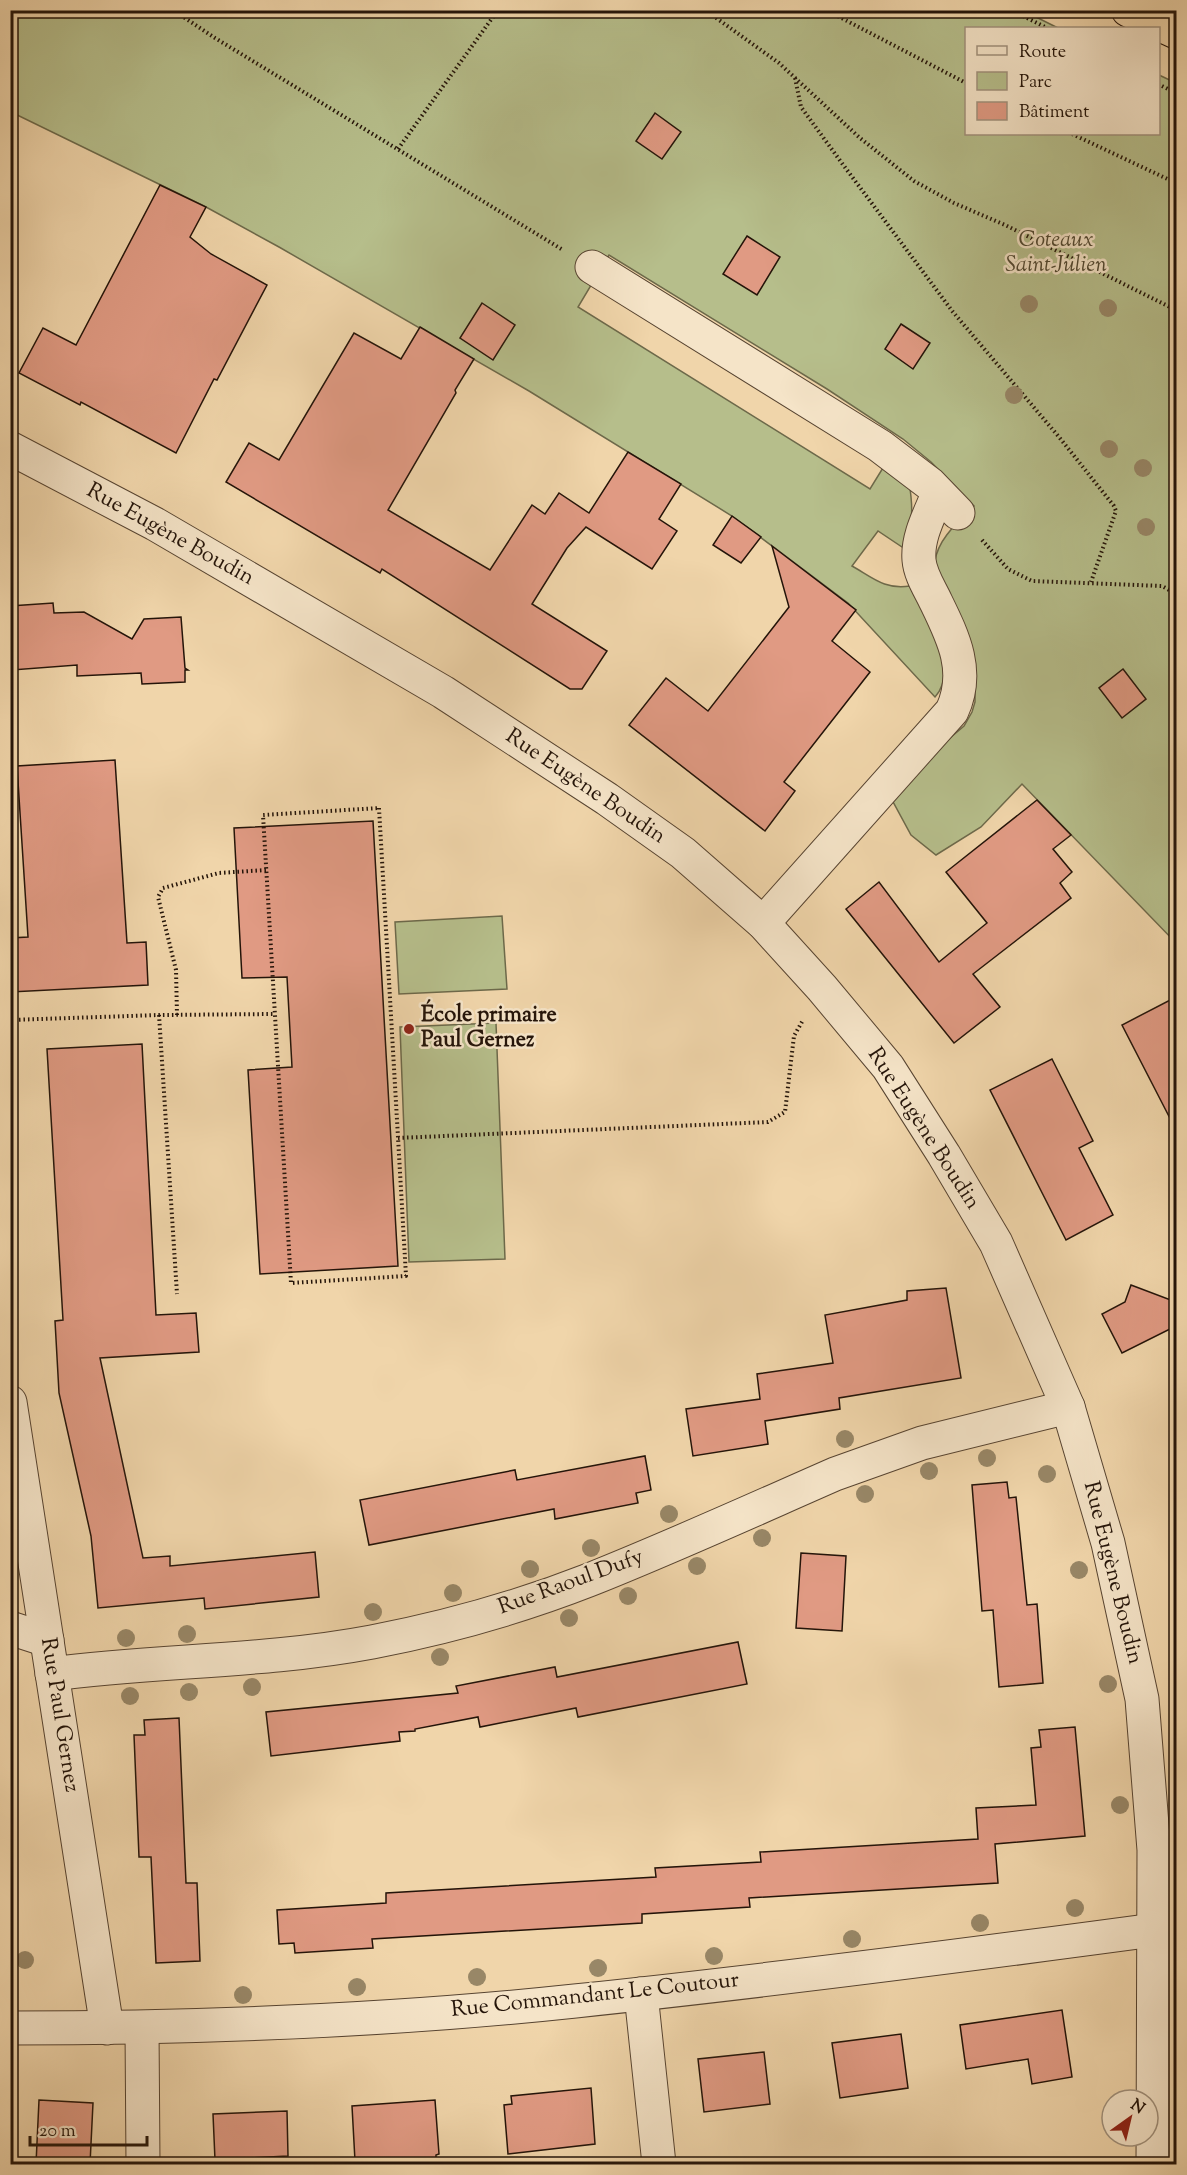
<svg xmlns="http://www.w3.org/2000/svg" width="1187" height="2175" font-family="'Sorts Mill Goudy',serif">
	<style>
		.green { fill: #b6be8b; stroke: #6d694a; stroke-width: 1.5 }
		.building { fill: #e09a83; stroke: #241409; stroke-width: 1.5 }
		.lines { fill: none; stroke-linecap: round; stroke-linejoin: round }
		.minor-casing { stroke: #574431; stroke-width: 35 }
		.highway-casing { stroke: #241409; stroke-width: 35 }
		.path { stroke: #241409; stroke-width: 4; stroke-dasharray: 1.5 3; stroke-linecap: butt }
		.minor { stroke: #f5e4c8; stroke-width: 33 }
		.highway { stroke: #f0d5aa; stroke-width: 33 }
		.tree { fill: #988767 }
		.poi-dot { fill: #8f2418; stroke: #f5e4c8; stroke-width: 2 }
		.labels { text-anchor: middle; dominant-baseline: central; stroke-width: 5; stroke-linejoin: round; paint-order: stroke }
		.park-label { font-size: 22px; font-style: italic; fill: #504730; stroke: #f5e4c8 }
		.street-label { font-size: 22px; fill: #241409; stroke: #f5e4c8 }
		.poi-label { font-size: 22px; font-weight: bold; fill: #241409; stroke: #f5e4c8; text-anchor: start }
	</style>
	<rect width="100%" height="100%" fill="#f0d5aa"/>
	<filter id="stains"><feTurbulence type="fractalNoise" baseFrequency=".00333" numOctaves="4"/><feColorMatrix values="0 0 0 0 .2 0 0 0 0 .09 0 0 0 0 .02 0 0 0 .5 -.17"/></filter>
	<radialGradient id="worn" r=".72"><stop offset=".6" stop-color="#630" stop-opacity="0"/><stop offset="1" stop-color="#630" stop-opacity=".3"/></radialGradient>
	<g class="green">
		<path d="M1022,10l36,18h-92v106h192l1,-59 17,8v860l-154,-159 -41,43 -45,28 -25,-20 -20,-37 40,-44 33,-28 8,-14 3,-10v-25l-40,-116c3,-22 23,-39 39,-55l-43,-44 -28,-23 -76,-50 -218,-134 -31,52 292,182 16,-26 23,19c4,24 5,44 -7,65l-24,-16 -26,35c21,12 33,24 58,20 2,6 6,10 10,16 13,23 37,71 15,95l-87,-94 -116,-87 -203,-125 -250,-144 -73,-40 -195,-95 -1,-101z"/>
		<path d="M502,916l5,73 -108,5 -4,-72z"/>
		<path d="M496,1023l9,236 -96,3 -9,-235z"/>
	</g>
	<g class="building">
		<path d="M655,113l26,19 -19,27 -26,-18z"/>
		<path d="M160,185l46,22 -16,30 21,17 56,31 -50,95 -3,-1 -38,74 -95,-51 -1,3 -61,-32 24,-45 33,17z"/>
		<path d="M747,236l33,21 -23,38 -34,-21z"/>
		<path d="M482,303l33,22 -22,35 -33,-22z"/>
		<path d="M901,324l29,19 -17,26 -28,-20z"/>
		<path d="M420,327l54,32 -19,31 1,3 -68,117 102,60 42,-65 13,9 14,-21 30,20 39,-61 53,32 -22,35 18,12 -25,38 -66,-42 -19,21 -35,56 75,47 -25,38h-12l-188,-120 -2,4 -154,-91 23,-39 30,17 75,-127 47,26z"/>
		<path d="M732,516l29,21 -20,26 -28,-18z"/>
		<path d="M772,546l84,64 -24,31 38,31 -86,110 11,9 -30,40 -136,-106 37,-47 42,33 81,-104z"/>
		<path d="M53,603l1,10 30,-1 48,27 12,-20 37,-2 4,51 3,2h-3v12l-43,2 -1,-11 -64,3v-11l-65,5 -2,-64z"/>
		<path d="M1123,669l23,30 -24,19 -23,-30z"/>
		<path d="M115,760l12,183 19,-1 2,43 -138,7v-54l18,-1 -11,-171z"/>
		<path d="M1037,800l34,35 -18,14 19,23 -12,11 11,15 -98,76 27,33 -46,36 -108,-134 33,-27 60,80 48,-39 -41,-51z"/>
		<path d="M373,821l25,445 -138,8 -12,-204 44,-3 -5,-90 -45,1 -8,-150z"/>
		<path d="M1176,997v133l-54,-105z"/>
		<path d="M142,1044l14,271 40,-2 3,39 -99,6 43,200 27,-2v10l145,-14 4,45 -114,12 -1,-11 -106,10 -7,-72 -32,-143 -4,-72 8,-1 -16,-271z"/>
		<path d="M1052,1059l41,82 -14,7 34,67 -47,25 -76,-150z"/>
		<path d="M1131,1285l45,17v24l-54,27 -20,-39 23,-12z"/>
		<path d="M946,1288l15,90 -122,20 1,11 -75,12 3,23 -75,12 -7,-47 74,-10 -3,-25 76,-11 -8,-48 82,-15v-9z"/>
		<path d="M645,1456l6,34 -15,3 2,10 -83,16 -1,-10 -185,36 -9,-45 155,-30 2,10z"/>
		<path d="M1007,1482l2,16 7,-1 11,108 10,-1 6,79 -44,4 -6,-77 -11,1 -10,-126z"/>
		<path d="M801,1553l45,3 -4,75 -46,-3z"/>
		<path d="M738,1642l9,42 -169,33 -2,-9 -96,19 -2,-10 -63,12v2l-16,1 1,9 -129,15 -5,-44 192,-19 -2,-7 99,-19 2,10z"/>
		<path d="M179,1718l7,165h11l3,78 -44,2 -5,-106h-12l-5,-122h11l-1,-15z"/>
		<path d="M1075,1727l10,109 -90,8 3,39 -249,15 1,9 -108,7v9l-270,16 1,9 -78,5 -1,-10 -15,1 -2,-34 109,-7v-10l270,-16 -1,-9 106,-6 -1,-10 218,-13 -2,-31 60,-3 -5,-57 10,-1 -2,-17z"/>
		<path d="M1062,2010l10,67 -40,7 -4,-25 -62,10 -6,-44z"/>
		<path d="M901,2034l7,54 -68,10 -8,-55z"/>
		<path d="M764,2052l6,52 -66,8 -6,-53z"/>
		<path d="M591,2088l4,56 -87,10 -4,-49 8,-1 -1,-8z"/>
		<path d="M39,2100l54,3 -3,61h-54z"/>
		<path d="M435,2100l4,54 -3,1v9h-33v-6l-48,3 -3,-55z"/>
		<path d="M287,2111l1,45 -73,4 -2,-46z"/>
	</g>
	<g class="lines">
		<defs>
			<g id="minor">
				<path d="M592,267l288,179 50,38 28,29"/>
				<path d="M10,448l145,76 288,168 164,107 76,54 80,70 59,65 66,79 56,88 52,88 72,164 40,136 34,156 12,151 -1,314"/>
				<path d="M763,923l189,-212c19,-41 0,-76 -18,-113 -6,-12 -14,-25 -15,-38 -2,-23 11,-46 19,-66"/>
				<path d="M10,1402l97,626"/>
				<path d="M10,1628l37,12"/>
				<path d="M52,1674c107,-14 214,-12 320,-32 73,-14 148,-35 217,-62 83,-33 164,-70 246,-106l87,-31 146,-36"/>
				<path d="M641,1994l18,170"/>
				<path d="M10,2028c188,0 378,-7 565,-27 201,-21 401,-47 601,-74"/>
				<path d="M142,2028l1,136"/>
			</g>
			<path id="highway" d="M1128,10l48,22"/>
		</defs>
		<use href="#minor" class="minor-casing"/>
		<use href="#highway" class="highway-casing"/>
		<g class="path">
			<path d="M173,10l42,28 348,212"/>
			<path d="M705,10l74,53 81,75 54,43 40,22 51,22 171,85"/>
			<path d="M826,10l140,73"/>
			<path d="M1011,10l36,18"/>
			<path d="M795,78l6,29 43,59 109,146 106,125 55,69 2,5 -25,71"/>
			<path d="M1158,84l18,9"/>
			<path d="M1072,134l104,49"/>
			<path d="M398,149l100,-139"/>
			<path d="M982,540l26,29 24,12 130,5 14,8"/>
			<path d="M379,808l27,468 -115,7 -28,-468z"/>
			<path d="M159,1015l18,279"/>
			<path d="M177,1015l-1,-45 -18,-73 5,-9 56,-15 47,-3"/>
			<path d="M10,1020l149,-5 116,-1"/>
			<path d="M398,1138l370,-16 17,-10 9,-76 9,-16"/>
		</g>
		<use href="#minor" class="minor"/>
		<use href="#highway" class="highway"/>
	</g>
	<g class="tree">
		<circle cx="1029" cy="304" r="9"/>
		<circle cx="1108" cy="308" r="9"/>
		<circle cx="1014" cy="395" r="9"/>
		<circle cx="1109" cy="449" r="9"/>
		<circle cx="1143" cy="468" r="9"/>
		<circle cx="1146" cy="527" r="9"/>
		<circle cx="845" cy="1439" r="9"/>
		<circle cx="987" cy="1458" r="9"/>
		<circle cx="929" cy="1471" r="9"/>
		<circle cx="1047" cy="1474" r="9"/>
		<circle cx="865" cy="1494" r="9"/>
		<circle cx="669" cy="1514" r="9"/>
		<circle cx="762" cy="1538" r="9"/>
		<circle cx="591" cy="1548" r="9"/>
		<circle cx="697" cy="1566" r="9"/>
		<circle cx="530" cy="1569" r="9"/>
		<circle cx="1079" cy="1570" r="9"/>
		<circle cx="453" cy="1593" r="9"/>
		<circle cx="628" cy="1596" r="9"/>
		<circle cx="373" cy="1612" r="9"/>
		<circle cx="569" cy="1618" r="9"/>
		<circle cx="187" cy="1634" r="9"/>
		<circle cx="126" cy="1638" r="9"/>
		<circle cx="440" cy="1657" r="9"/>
		<circle cx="1108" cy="1684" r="9"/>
		<circle cx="252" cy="1687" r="9"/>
		<circle cx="189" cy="1692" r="9"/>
		<circle cx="130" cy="1696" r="9"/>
		<circle cx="1120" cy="1805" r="9"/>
		<circle cx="1075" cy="1908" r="9"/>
		<circle cx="980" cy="1923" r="9"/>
		<circle cx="852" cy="1939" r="9"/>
		<circle cx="714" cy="1956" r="9"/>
		<circle cx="25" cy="1960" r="9"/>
		<circle cx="598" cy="1968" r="9"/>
		<circle cx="477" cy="1977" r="9"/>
		<circle cx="357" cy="1987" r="9"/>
		<circle cx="243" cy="1995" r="9"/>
	</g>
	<circle class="poi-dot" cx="409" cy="1029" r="6"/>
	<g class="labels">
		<g class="park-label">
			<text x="1056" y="241">Coteaux<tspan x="1056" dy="25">Saint-Julien</tspan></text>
		</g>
		<g class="street-label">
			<text transform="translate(170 535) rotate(29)">Rue Eugène Boudin</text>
			<text transform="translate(585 787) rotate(34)">Rue Eugène Boudin</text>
			<text transform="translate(923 1129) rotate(57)">Rue Eugène Boudin</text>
			<text transform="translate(1112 1573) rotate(76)">Rue Eugène Boudin</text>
			<text transform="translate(571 1583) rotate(-20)">Rue Raoul Dufy</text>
			<text transform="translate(59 1715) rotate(81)">Rue Paul Gernez</text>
			<text transform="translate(595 1996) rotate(-6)">Rue Commandant Le Coutour</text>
		</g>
		<g class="poi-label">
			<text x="421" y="1016">École primaire<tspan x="421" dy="25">Paul Gernez</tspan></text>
		</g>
	</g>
	<rect width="1187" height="2175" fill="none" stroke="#f0d5aa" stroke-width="36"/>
	<rect x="12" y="12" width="1163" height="2151" fill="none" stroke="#241409" stroke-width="3"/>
	<rect x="18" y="18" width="1151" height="2139" fill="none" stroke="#241409" stroke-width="1.5"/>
	<rect x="965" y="27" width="195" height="108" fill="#f5e4c8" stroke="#a1917c" stroke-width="1.5"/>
	<rect x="977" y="46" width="30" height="9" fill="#f5e4c8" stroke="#a1917c" stroke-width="1.5"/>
	<text x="1019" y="57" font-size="18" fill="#241409">Route</text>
	<rect x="977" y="72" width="30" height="18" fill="#b6be8b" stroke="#a1917c" stroke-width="1.5"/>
	<text x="1019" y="87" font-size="18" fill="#241409">Parc</text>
	<rect x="977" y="102" width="30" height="18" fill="#e09a83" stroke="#a1917c" stroke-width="1.5"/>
	<text x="1019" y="117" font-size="18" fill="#241409">Bâtiment</text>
	<g transform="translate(1130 2118) rotate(34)"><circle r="28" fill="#f5e4c8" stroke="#a1917c" stroke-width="1.5"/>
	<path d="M0-4.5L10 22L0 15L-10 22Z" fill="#8f2418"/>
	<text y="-9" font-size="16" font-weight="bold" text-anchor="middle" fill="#241409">N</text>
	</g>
	<path d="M30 2136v9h117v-9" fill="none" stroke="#241409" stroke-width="3"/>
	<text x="39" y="2136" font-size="18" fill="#241409" stroke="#f5e4c8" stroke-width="4.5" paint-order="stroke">20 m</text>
	<rect width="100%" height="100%" filter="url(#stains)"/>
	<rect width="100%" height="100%" fill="url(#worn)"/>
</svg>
